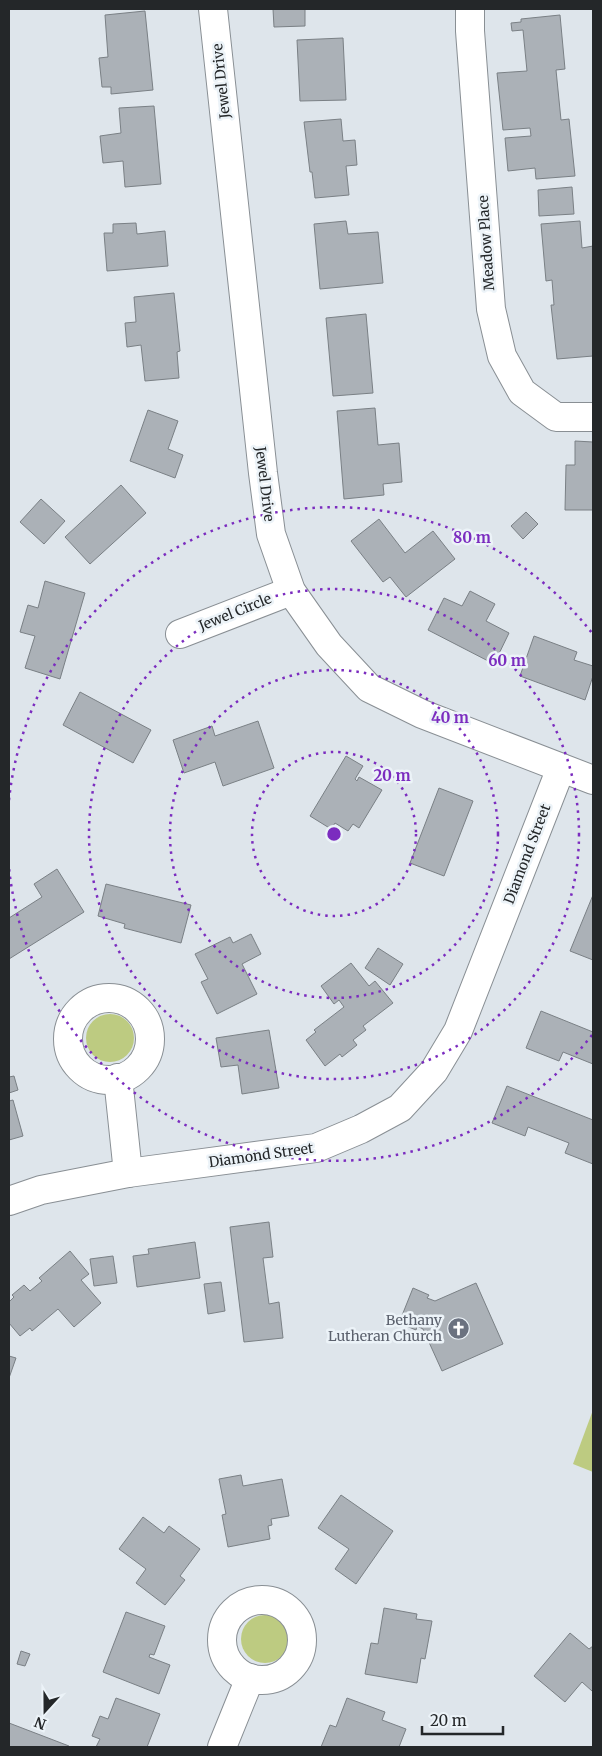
<svg xmlns="http://www.w3.org/2000/svg" width="602" height="1756" font-family="Merriweather,serif">
	<style>
		.green { fill: #bdcb81 }
		.building { fill: #abb1b7; stroke: #7a8085 }
		.lines { fill: none; stroke-linecap: round; stroke-linejoin: round }
		.minor-casing { stroke: #898f94; stroke-width: 30 }
		.minor { stroke: #fff; stroke-width: 28 }
		.ring { fill: none; stroke: #7b2cbf; stroke-width: 2.5; stroke-dasharray: 2.5 5 }
		.labels { text-anchor: middle; dominant-baseline: central; stroke-width: 5; stroke-linejoin: round; paint-order: stroke }
		.street-label { font-size: 14px; fill: #242729; stroke: #ecf3f8 }
		.worship-label { font-size: 14px; fill: #5b616d; stroke: #ecf3f8; text-anchor: end }
		.centre { fill: #7b2cbf; stroke: #ecf3f8; stroke-width: 2.5 }
		.ring-label { font-size: 15px; text-anchor: middle; font-weight: bold; fill: #7b2cbf; stroke: #ecf3f8; stroke-width: 5; stroke-linejoin: round; paint-order: stroke }
	</style>
	<rect width="100%" height="100%" fill="#dee5eb"/>
	<g class="green">
		<circle cx="110" cy="1038" r="24"/>
		<path d="M593,1410v62l-20,-8z"/>
		<circle cx="265" cy="1639" r="24"/>
	</g>
	<g class="building">
		<path d="M273,9h32v17l-31,1z"/>
		<path d="M145,11l8,79 -42,4v-7h-9l-3,-29 9,-1 -3,-42z"/>
		<path d="M560,15l5,54 -9,1 5,50 8,-1 6,57 -39,3 -1,-11 -27,3 -3,-33 26,-2 -1,-8 -27,2 -6,-57 30,-2 -4,-41 -11,1 -1,-8 10,-1v-3z"/>
		<path d="M343,38l3,62 -46,1 -3,-61z"/>
		<path d="M154,106l7,78 -36,3 -2,-26 -20,2 -3,-27 21,-3 -2,-25z"/>
		<path d="M341,119l2,22 12,-1 2,25 -11,1 3,29 -34,3 -3,-26h-2l-6,-50z"/>
		<path d="M572,187l2,27 -35,2 -1,-26z"/>
		<path d="M346,221l2,13 30,-2 5,51 -63,6 -6,-65z"/>
		<path d="M580,221l2,27 11,-2v110l-36,3 -6,-54h3l-2,-25 -6,1 -5,-57z"/>
		<path d="M136,223l1,11 28,-3 3,35 -61,5 -3,-38h9v-9z"/>
		<path d="M174,293l6,58 -3,1 2,26 -34,3 -4,-36 -14,2 -2,-24 11,-1 -2,-25z"/>
		<path d="M366,314l7,79 -40,3 -7,-78z"/>
		<path d="M375,408l3,37 21,-2 3,39 -19,2 1,11 -40,4 -7,-88z"/>
		<path d="M148,410l30,11 -10,28 15,6 -8,23 -45,-17z"/>
		<path d="M575,441l18,1v68h-28l1,-45h9z"/>
		<path d="M121,485l25,28 -56,51 -25,-27z"/>
		<path d="M41,499l24,22 -21,23 -24,-22z"/>
		<path d="M526,512l12,12 -15,15 -12,-13z"/>
		<path d="M379,519l26,34 28,-22 22,28 -49,38 -16,-20 -7,5 -32,-41z"/>
		<path d="M45,581l40,12 -25,86 -35,-11 10,-32 -15,-4 8,-27 10,3z"/>
		<path d="M470,591l25,13 -9,17 23,12 -15,31 -66,-34 16,-32 18,8z"/>
		<path d="M534,636l43,16 -3,8 19,6v10l-8,24 -65,-24z"/>
		<path d="M80,692l71,38 -18,33 -70,-38z"/>
		<path d="M258,721l16,47 -51,18 -8,-24 -31,11 -11,-33 39,-14 3,10z"/>
		<path d="M346,756l17,10 -8,13 2,2 2,-4 23,13 -23,38 -6,-4 -5,7 -13,-8 -4,6 -21,-13z"/>
		<path d="M439,788l34,13 -29,75 -34,-13z"/>
		<path d="M57,869l27,43 -75,47v-41l33,-21 -8,-13z"/>
		<path d="M106,884l85,21 -10,38 -57,-15 1,-4 -27,-8z"/>
		<path d="M593,895v65l-23,-9z"/>
		<path d="M251,934l10,20 -19,10 15,30 -40,20 -16,-32 7,-3 -13,-25 35,-17 3,6z"/>
		<path d="M378,948l25,16 -13,21 -25,-17z"/>
		<path d="M351,963l18,23 6,-5 18,22 -30,23 3,4 -13,10 4,5 -15,12 -2,-3 -15,12 -19,-26 10,-8 -2,-2 30,-23 -5,-7 -5,4 -13,-18z"/>
		<path d="M541,1011l52,21v32l-30,-12 -4,9 -33,-13z"/>
		<path d="M269,1030l10,58 -37,6 -4,-29 -17,2 -5,-29z"/>
		<path d="M14,1076l4,14 -9,3v-16z"/>
		<path d="M507,1086l86,34v44l-28,-11 4,-10 -41,-16 -3,9 -33,-13z"/>
		<path d="M13,1100l10,36 -14,4v-39z"/>
		<path d="M269,1222l4,35 -10,1 6,46 10,-2 4,36 -39,4 -14,-115z"/>
		<path d="M195,1242l5,36 -63,9 -4,-31 16,-2 -1,-5z"/>
		<path d="M70,1251l19,23 -8,6 20,23 -27,24 -16,-18 -26,22 -2,-3 -10,8 -11,-13v-21l5,-5 -2,-2 12,-10 6,6 12,-10 -3,-3z"/>
		<path d="M113,1256l4,27 -23,3 -4,-27z"/>
		<path d="M221,1282l4,29 -17,3 -4,-30z"/>
		<path d="M476,1283l27,61 -61,27 -19,-42 -6,-3 -1,4 -17,-7 14,-35 16,7 -2,3 8,3z"/>
		<path d="M9,1356l7,2 -7,20z"/>
		<path d="M241,1475l2,11 39,-7 7,37 -18,3 1,6 -4,1 2,13 -42,8 -6,-32 4,-1 -7,-35z"/>
		<path d="M341,1495l52,36 -37,53 -21,-15 14,-20 -31,-21z"/>
		<path d="M143,1517l21,16 5,-7 31,23 -20,27 5,4 -20,25 -29,-22 10,-14 -27,-20z"/>
		<path d="M384,1608l33,6 -1,5 16,2 -7,38 -4,-1 -4,25 -52,-9 6,-31 7,1z"/>
		<path d="M126,1612l39,14 -11,29 -4,-1 -1,3 21,8 -11,29 -56,-22z"/>
		<path d="M570,1633l19,16 4,-3v43l-1,2 -10,-9 -17,20 -31,-26z"/>
		<path d="M21,1651l9,3 -5,12 -8,-2z"/>
		<path d="M116,1698l44,16 -13,33h-51l4,-8 -8,-3 8,-20 8,3z"/>
		<path d="M347,1698l38,14 -3,8 24,9 -7,18h-78l9,-22 6,2z"/>
		<path d="M9,1723l60,23v1h-60z"/>
	</g>
	<g class="lines">
		<defs>
			<g id="minor">
				<path d="M213,9l50,464 8,61 20,57 38,54 40,43 53,26 171,66"/>
				<path d="M470,9v22l21,278 11,47 20,36 34,25h37"/>
				<path d="M180,634l111,-43"/>
				<circle cx="109" cy="1039" r="41"/>
				<path d="M118,1078l10,95"/>
				<path d="M9,1201l32,-11 87,-17 188,-25 45,-19 39,-21 34,-37 24,-40 103,-263"/>
				<circle cx="262" cy="1640" r="40"/>
				<path d="M222,1747l28,-69"/>
			</g>
		</defs>
		<use href="#minor" class="minor-casing"/>
		<use href="#minor" class="minor"/>
	</g>
	<g class="ring">
		<circle cx="334" cy="834" r="82"/>
		<circle cx="334" cy="834" r="164"/>
		<circle cx="334" cy="834" r="245"/>
		<path d="M592 1035A327 327 0 0 1 9 868M9 800A327 327 0 0 1 592 633"/>
	</g>
	<defs>
		<symbol id="church-disc" viewBox="-11 -11 22 22"><circle r="9.5" fill="#6b7280" stroke="#ecf3f8"/><path d="M-1.2-6h2.4v3.5h3.3v2.4h-3.3V6h-2.4V-.1h-3.3v-2.4h3.3Z" fill="#fff"/></symbol>
	</defs>
	<g fill-rule="evenodd">
		<use href="#church-disc" x="446" y="1316" width="25" height="25"/>
	</g>
	<g class="labels">
		<g class="street-label">
			<text transform="translate(221 81) rotate(-96)">Jewel Drive</text>
			<text transform="translate(486 243) rotate(-94)">Meadow Place</text>
			<text transform="translate(265 484) rotate(83)">Jewel Drive</text>
			<text transform="translate(235 612) rotate(-22)">Jewel Circle</text>
			<text transform="translate(527 854) rotate(-69)">Diamond Street</text>
			<text transform="translate(261 1155) rotate(-8)">Diamond Street</text>
		</g>
		<g class="worship-label">
			<text x="442" y="1320">Bethany<tspan x="442" dy="16">Lutheran Church</tspan></text>
		</g>
	</g>
	<circle cx="334" cy="834" r="8" class="centre"/>
	<g class="ring-label">
		<text x="472" y="543">80 m</text>
		<text x="507" y="666">60 m</text>
		<text x="450" y="723">40 m</text>
		<text x="392" y="781">20 m</text>
	</g>
	<rect width="602" height="1756" fill="none" stroke="#242729" stroke-width="20"/>
	<g transform="translate(45 1711) rotate(201)" stroke="#ecf3f8" stroke-width="4" paint-order="stroke">
	<path d="M0-4L9 19L0 12L-9 19Z" fill="#242729"/>
	<text y="-8" font-size="14" font-weight="bold" text-anchor="middle" fill="#242729">N</text>
	</g>
	<path d="M422 1726v8h81v-8" fill="none" stroke="#242729" stroke-width="2.5"/>
	<text x="430" y="1726" font-size="15" fill="#242729" stroke="#ecf3f8" stroke-width="4" paint-order="stroke">20 m</text>
</svg>
